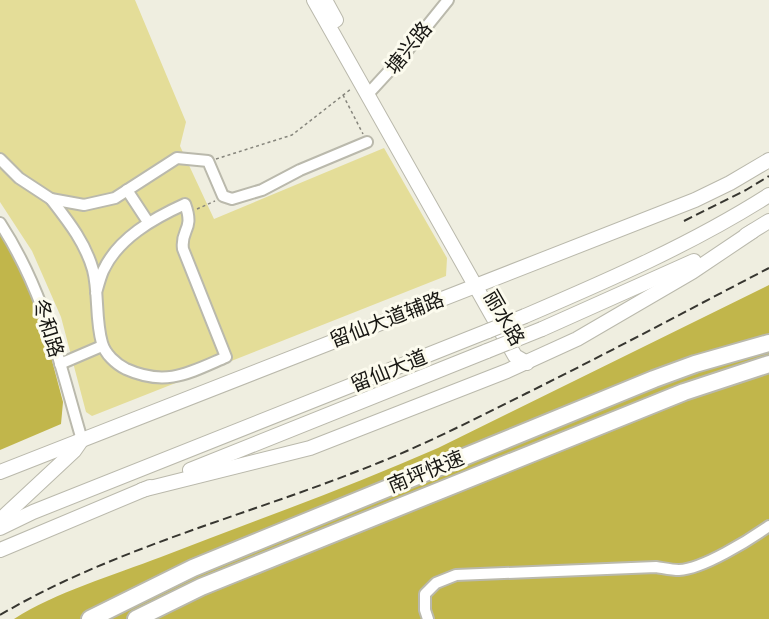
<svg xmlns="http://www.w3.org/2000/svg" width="769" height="619" font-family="Karla,'Noto Sans SC',sans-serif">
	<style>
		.green { fill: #e4dd98 }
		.forest { fill: #c1b64b }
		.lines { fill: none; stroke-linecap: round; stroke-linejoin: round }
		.minor-casing { stroke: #bab9ac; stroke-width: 14 }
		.major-casing { stroke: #bab9ac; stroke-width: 16 }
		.highway-casing { stroke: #bab9ac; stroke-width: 20 }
		.path { stroke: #86857c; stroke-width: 1.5; stroke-dasharray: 3 3; stroke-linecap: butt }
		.minor { stroke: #fff; stroke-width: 10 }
		.major { stroke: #fff; stroke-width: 14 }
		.highway { stroke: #fff; stroke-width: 16 }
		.rail { stroke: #373630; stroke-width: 2; stroke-dasharray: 9 4.5; stroke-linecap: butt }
		.major-bridge-casing { stroke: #bab9ac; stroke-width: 16; stroke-linecap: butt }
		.major-bridge { stroke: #fff; stroke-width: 14 }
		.labels { text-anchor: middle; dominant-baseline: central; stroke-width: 6; stroke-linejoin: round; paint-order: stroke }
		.street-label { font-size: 20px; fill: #181713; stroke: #fcfbee }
	</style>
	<rect width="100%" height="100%" fill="#efeee0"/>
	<path class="green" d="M0,0h135l51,122 -6,24 34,73 170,-71 63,110 -1,18 -354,140 -6,-4 -25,-95 -29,-66 -32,-49z"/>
	<g class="forest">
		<path d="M0,235l14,19 28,69 21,79 -2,22 -61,26z"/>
		<path d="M769,285v334h-755c42,-27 100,-44 147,-62 93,-36 186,-69 277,-109z"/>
	</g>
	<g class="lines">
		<defs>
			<g id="minor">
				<path d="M368,94l34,-37 46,-57"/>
				<path d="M0,159l19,19 32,21 33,6 31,-7 62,-40 31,3 15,35 9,3 30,-9 38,-20 67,-28"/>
				<path d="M127,190l21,32"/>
				<path d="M51,199c17,22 34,43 42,71 6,23 2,49 9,73 3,11 14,21 24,26 40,18 63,4 100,-12l-43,-108c-3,-20 12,-18 2,-45 -31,14 -67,34 -82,67 -3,7 -5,15 -7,22"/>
				<path d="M0,223c45,69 59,139 82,217"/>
				<path d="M60,364l42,-18"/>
				<path d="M428,619l-3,-9v-16l11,-11 20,-8 200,-8c7,1 16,3 23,3 24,-1 70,-30 90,-44"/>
			</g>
			<g id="major">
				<path d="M314,0l201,356 12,7"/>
				<path d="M325,0l11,20"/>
				<path d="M746,235l23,-14"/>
				<path d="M525,316c84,-36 167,-72 244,-121"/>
				<path d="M542,329l152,-68"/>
				<path d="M190,470l297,-119"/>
				<path d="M0,472l695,-272 35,-17 39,-23"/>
				<path d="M142,490l168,-42 197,-77 70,-32 115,-67 61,-41"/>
				<path d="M0,520l74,-69 7,-10"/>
				<path d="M0,528l33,-16 455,-181"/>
				<path d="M0,550l150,-63"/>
			</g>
			<g id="highway">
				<path d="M90,619l103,-51 461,-189 41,-15 74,-21"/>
				<path d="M136,619l65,-32 483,-195 85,-28"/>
			</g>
		</defs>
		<use href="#minor" class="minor-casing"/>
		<use href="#major" class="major-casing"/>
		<use href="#highway" class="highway-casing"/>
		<g class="path">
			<path d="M343,95l20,39"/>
			<path d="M216,159l76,-24 59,-46"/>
			<path d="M197,209l18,-8"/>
		</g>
		<use href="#minor" class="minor"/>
		<use href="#major" class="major"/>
		<use href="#highway" class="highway"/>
		<g class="rail">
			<path d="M684,221l62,-31 23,-14"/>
			<path d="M0,615c117,-69 257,-102 383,-154 49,-20 96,-44 144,-68 81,-40 161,-83 242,-125"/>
		</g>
		<defs>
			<g id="major-bridge">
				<path d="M488,331l37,-15"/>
				<path d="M487,351l55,-22"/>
			</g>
		</defs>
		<use href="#major-bridge" class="major-bridge-casing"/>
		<use href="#major-bridge" class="major-bridge"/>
	</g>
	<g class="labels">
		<g class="street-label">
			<text transform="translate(409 48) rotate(-51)">塘兴路</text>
			<text transform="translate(504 318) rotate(60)">丽水路</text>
			<text transform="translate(387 320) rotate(-21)">留仙大道辅路</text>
			<text transform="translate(48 328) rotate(73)">冬和路</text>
			<text transform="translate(389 371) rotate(-22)">留仙大道</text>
			<text transform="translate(426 472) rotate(-22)">南坪快速</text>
		</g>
	</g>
</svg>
